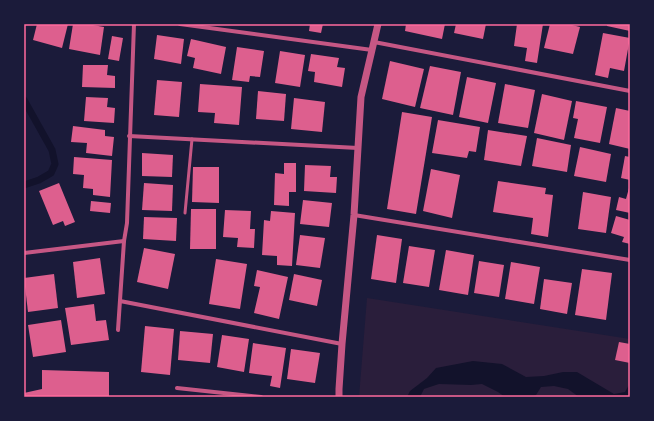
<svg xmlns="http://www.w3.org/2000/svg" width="654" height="421" font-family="'DejaVu Sans',sans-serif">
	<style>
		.green { fill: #2a1e3b }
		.water { fill: #12122b }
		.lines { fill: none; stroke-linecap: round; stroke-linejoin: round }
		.stream { stroke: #12122b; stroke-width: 7 }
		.building { fill: #dd5f8e }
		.service { stroke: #c65784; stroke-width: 3 }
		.minor { stroke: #c65784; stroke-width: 4 }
		.tertiary { stroke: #c65784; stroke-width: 7 }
		.neatline { fill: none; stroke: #ff6b9d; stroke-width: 1.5 }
	</style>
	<rect width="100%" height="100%" fill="#1b1b3a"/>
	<path class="green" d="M367,298l263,41v58h-271z"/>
	<path class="water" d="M473,361l29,3 24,13 18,-1 19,-4h14l37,22 11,-2 5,-9v14h-51l-11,-8 -14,-3 -13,1 -5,8 -5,2h-26l-7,-5 -16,-8 -11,1 -32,-1 -15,5 -4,8h-13l3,-6 17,-13 9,-10z"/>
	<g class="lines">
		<path class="stream" d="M24,100l28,50 3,14 -4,9 -12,7 -15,5"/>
	</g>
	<g class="building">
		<path d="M37,24h31l-6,24 -29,-8z"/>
		<path d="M73,24h14l17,3 -4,28 -31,-6z"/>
		<path d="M310,24h13l-2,9 -12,-2z"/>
		<path d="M406,24h39l-3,15 -37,-8z"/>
		<path d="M456,24h30l-3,15 -29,-6z"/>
		<path d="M517,24h26l-6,39 -12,-2 2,-13 -13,-2z"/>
		<path d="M550,24h18l12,3 -7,27 -29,-6z"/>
		<path d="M607,24h23v7l-23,-5z"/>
		<path d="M603,33l27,5 -6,33 -14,-3 -2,10 -13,-3z"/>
		<path d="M157,35l27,4 -3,25 -27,-5z"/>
		<path d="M112,36l11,2 -4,23 -11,-2z"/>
		<path d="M191,39l35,8 -5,27 -28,-6 2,-10 -8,-2z"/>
		<path d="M237,47l27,4 -4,26 -10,-1 -1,6 -17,-2z"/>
		<path d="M280,51l25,4 -5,32 -25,-4z"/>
		<path d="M311,54l28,4 -2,9 8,1 -3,19 -28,-5 1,-10 -7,-1z"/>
		<path d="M390,61l34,8 -9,38 -33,-8z"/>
		<path d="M83,65h25l-1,10 8,1v12l-33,-1z"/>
		<path d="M430,66l31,6 -8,43 -33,-7z"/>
		<path d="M467,77l29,6 -8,40 -29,-6z"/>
		<path d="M157,80l25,2 -3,35 -25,-2z"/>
		<path d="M200,84l42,3 -3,38 -25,-2 1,-10 -17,-1z"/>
		<path d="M505,84l30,6 -7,38 -30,-5z"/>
		<path d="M258,91l28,3 -2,27 -28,-2z"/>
		<path d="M542,94l30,7 -8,39 -30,-7z"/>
		<path d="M86,97l22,1 -1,9 8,1 -1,15 -30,-2z"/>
		<path d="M294,98l31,4 -3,30 -31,-3z"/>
		<path d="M576,101l31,6 -7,36 -26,-5 4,-19 -5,-1z"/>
		<path d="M616,108l14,3v38l-21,-5z"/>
		<path d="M402,112l30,5 -16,97 -29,-5z"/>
		<path d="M438,120l42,7 -4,25 -7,-1 -2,7 -35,-5z"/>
		<path d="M73,126l32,4v6l9,1 -2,19 -26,-3 1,-10 -16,-1z"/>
		<path d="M488,130l39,6 -6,30 -37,-6z"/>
		<path d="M537,138l34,7 -4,27 -35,-6z"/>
		<path d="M580,147l31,7 -5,28 -32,-6z"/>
		<path d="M142,153l31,2 -1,22 -30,-1z"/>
		<path d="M625,156l5,1v23l-9,-2z"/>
		<path d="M74,157l38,3 -2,37 -17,-2v-6l-10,-1 1,-13 -11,-1z"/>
		<path d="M284,163h12v29h-7v14l-15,-1 1,-32 9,1z"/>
		<path d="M305,165l26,1 -1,11h7l-1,16 -32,-2z"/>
		<path d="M193,167h26v36l-27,-1z"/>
		<path d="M431,169l29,6 -8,43 -29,-7z"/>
		<path d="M498,181l48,7 -1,6 8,1 -5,42 -17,-3 2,-16 -40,-6z"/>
		<path d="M59,183l16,39 -10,4 -2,-5 -10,4 -14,-34z"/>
		<path d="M144,183l29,2 -1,26 -30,-1z"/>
		<path d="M629,188h1v25l-14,-3 3,-13 7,2z"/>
		<path d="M583,192l28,5 -5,36 -28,-4z"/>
		<path d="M303,200l29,3 -3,24 -29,-3z"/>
		<path d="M91,201l20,2 -1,10 -20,-2z"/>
		<path d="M191,209h25v40h-26z"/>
		<path d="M225,210l26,1 -1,18h5l-1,19 -17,-1 1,-9 -15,-1z"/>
		<path d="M271,211l24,2 -3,53 -15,-1v-9l-15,-1 2,-35 6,1z"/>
		<path d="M616,216l14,4v24l-8,-2 2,-5 -13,-4z"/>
		<path d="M144,217l33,1 -1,23 -33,-2z"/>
		<path d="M300,235l25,3 -5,30 -24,-3z"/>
		<path d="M377,235l25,4 -6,44 -25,-4z"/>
		<path d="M409,246l26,4 -6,37 -26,-4z"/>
		<path d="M144,248l31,6 -7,35 -31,-7z"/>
		<path d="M446,250l28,5 -6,40 -29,-5z"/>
		<path d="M100,258l5,36 -28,4 -4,-36z"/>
		<path d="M216,259l31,5 -7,45 -31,-5z"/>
		<path d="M479,261l25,4 -5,32 -25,-4z"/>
		<path d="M511,262l29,5 -6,37 -29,-5z"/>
		<path d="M582,269l30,4 -6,47 -31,-5z"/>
		<path d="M257,270l31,7 -9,42 -25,-6 6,-26 -6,-1z"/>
		<path d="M54,274l4,34 -30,4 -4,-34z"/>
		<path d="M294,274l28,6 -5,26 -28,-6z"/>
		<path d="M544,279l28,4 -5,31 -27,-5z"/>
		<path d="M94,304l2,17 10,-1 3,20 -38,5 -6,-37z"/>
		<path d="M61,320l5,32 -33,5 -5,-32z"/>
		<path d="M145,326l29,3 -4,46 -29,-3z"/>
		<path d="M180,331l33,3 -3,29 -32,-3z"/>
		<path d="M222,335l27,4 -5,33 -27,-5z"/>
		<path d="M619,342l11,2v19l-15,-3z"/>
		<path d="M253,343l33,5 -6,40 -10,-2 2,-10 -23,-3z"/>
		<path d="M291,349l29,4 -5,30 -28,-4z"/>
		<path d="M42,370l67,2v25h-85v-4l18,-4z"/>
	</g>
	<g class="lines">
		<path class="service" d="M185,213l7,-74"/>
		<g class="minor">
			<path d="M180,24l192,26"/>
			<path d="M374,42l256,49"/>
			<path d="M129,136l229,12"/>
			<path d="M354,215l276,45"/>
			<path d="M24,253l100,-12"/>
			<path d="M120,301l222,43"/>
			<path d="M118,330l6,-89 3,-18 7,-199"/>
			<path d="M177,388l84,9"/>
		</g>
		<path class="tertiary" d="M339,397v-8l3,-45 12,-129 7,-118 11,-47 6,-26"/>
	</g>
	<rect width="654" height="421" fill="none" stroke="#1b1b3a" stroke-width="50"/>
	<rect x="25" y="25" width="604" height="371" class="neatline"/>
</svg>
